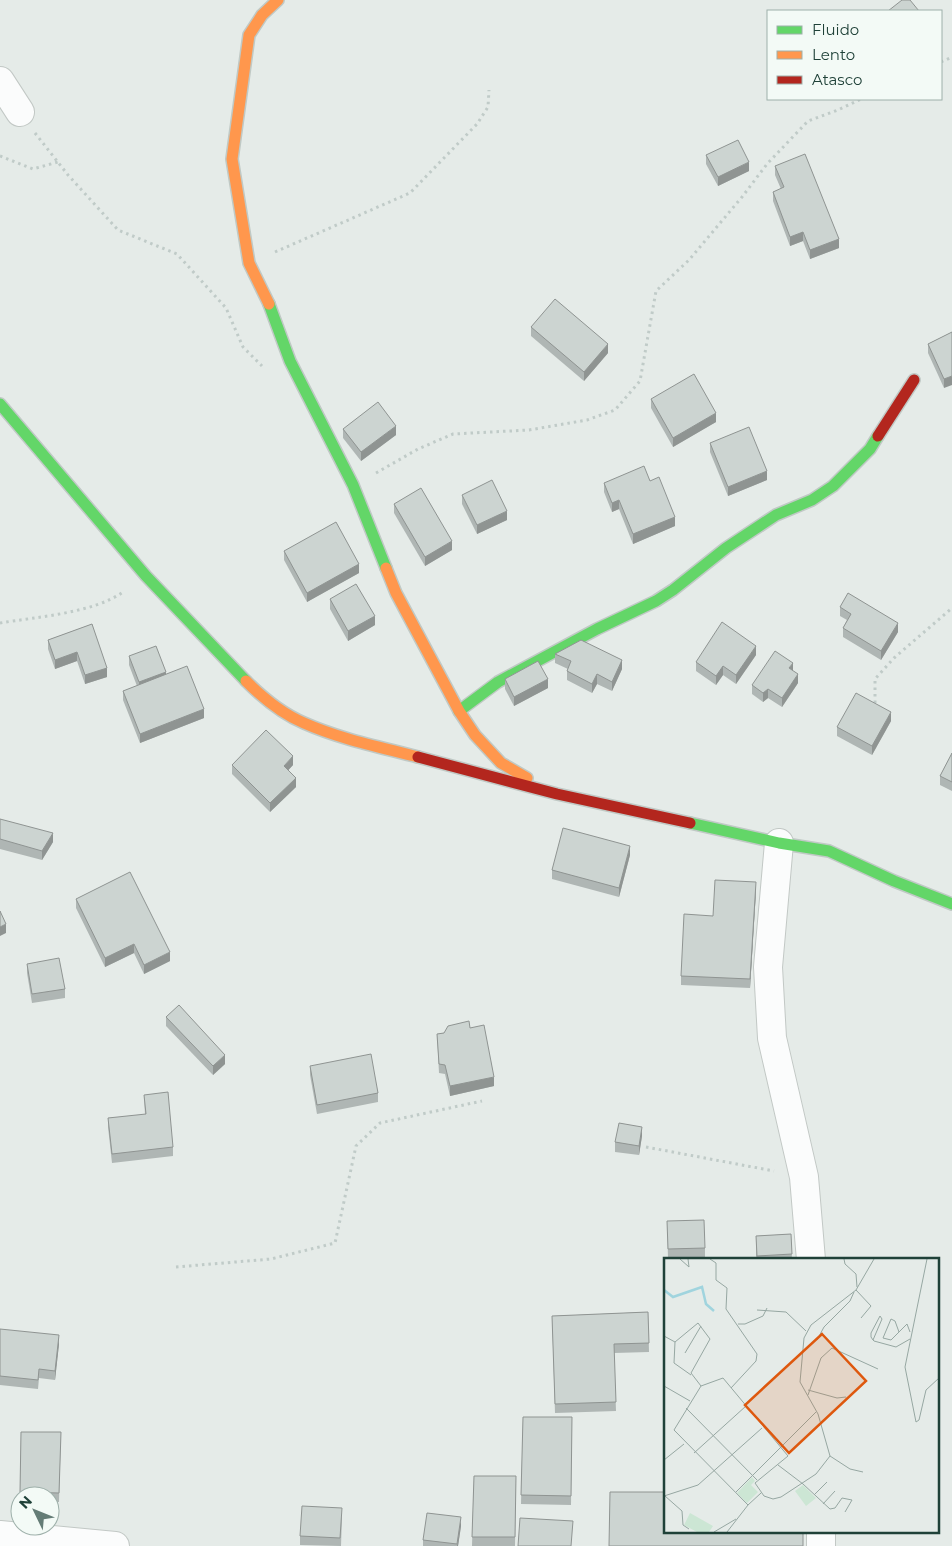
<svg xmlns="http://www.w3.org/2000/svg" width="952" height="1546" font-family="Montserrat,sans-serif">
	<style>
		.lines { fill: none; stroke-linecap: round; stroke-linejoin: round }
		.street-casing { stroke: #c2c8c5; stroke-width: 30 }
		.fast-casing { stroke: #c0c9c5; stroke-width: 14 }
		.slow-casing { stroke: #c0c9c5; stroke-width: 14 }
		.jam-casing { stroke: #c0c9c5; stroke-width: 14 }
		.path { stroke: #c0cbc8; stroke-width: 3; stroke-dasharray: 2.5 4; stroke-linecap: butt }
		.street { stroke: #fbfcfc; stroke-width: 28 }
		.fast { stroke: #63d668; stroke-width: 11 }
		.slow { stroke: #ff974d; stroke-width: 11 }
		.jam { stroke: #b3261e; stroke-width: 11 }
		.wall { fill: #afb6b4 }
		.shaded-wall { fill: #8f9492 }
		.building { fill: #ccd4d1; stroke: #8f9492 }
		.inset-river { fill: none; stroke: #a0d4de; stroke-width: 2.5 }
		.inset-road { fill: none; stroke: #96a7a2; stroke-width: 1 }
		.view { fill: #de580e; fill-opacity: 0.15; stroke: #de580e; stroke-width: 2.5 }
		.inset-edge { fill: none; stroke: #1f4138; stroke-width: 2.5 }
	</style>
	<rect width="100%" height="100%" fill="#e5ebe8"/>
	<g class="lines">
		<defs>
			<g id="street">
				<path d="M0,81l20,31"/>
				<path d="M779,843l-11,124 4,71 32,139 7,83"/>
				<path d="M821,1532v14"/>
				<path d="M0,1535l115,11"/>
			</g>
			<g id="fast">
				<path d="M269,304l21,57 63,124 33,83"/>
				<path d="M0,404l146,172 100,105"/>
				<path d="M459,711l39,-29 99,-53 59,-28 17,-11 53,-42 50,-33 36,-15 21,-14 37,-37 8,-13"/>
				<path d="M690,823l89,20 50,8 65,30 58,23"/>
			</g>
			<g id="slow">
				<path d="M269,304l-20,-41 -17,-104 17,-124 13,-20 16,-15"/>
				<path d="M386,568l10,25 63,118 16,24 26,28 26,15"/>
				<path d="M246,681c16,16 37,33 58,42 36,16 76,24 114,34"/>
			</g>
			<g id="jam">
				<path d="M878,436l36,-56"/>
				<path d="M418,757l139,37 133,29"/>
			</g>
		</defs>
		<use href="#street" class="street-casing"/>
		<use href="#fast" class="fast-casing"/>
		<use href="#slow" class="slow-casing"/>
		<use href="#jam" class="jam-casing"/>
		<g class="path">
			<path d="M941,62l11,-5"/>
			<path d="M35,133l33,42 50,55 59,24 49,54 17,39 19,19"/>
			<path d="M0,156l33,13 25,-7"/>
			<path d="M275,252l135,-59 67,-69 11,-17 1,-17"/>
			<path d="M376,473l42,-24 35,-15 76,-4 58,-10 28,-10 25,-29 16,-90 33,-31 53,-63 25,-33 41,-43 30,-11 23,-11"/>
			<path d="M0,623c36,-6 94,-10 123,-31"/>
			<path d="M875,703v-24l19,-21 58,-50"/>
			<path d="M646,1147l128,24"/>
			<path d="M176,1267l95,-8 64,-16 21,-97 24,-23 102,-22"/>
		</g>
		<use href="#street" class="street"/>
		<use href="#fast" class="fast"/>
		<use href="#slow" class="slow"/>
		<use href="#jam" class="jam"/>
	</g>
	<g class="wall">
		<path d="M706,155l43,16 -31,15 -12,-22z"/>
		<path d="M775,166l64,82 -29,11 -7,-18 -13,5 -17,-45v-9l8,-3 -6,-14z"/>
		<path d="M531,327l77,26 -24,28 -53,-45z"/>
		<path d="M952,332l-8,56 -16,-35v-9z"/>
		<path d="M651,399l65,23 -43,25 -22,-39z"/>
		<path d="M343,429l53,6 -35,26 -18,-23z"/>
		<path d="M710,443l57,37 -39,16 -18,-44z"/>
		<path d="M650,481l25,45 -42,18 -14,-35 -7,3 -8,-20v-9z"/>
		<path d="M462,495l45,25 -30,14 -15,-30z"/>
		<path d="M394,504l58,46 -27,16 -31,-53z"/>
		<path d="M284,551l75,22 -52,29 -23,-42z"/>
		<path d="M330,599l45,26 -27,16 -18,-32z"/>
		<path d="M840,607l58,25 -17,28 -38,-23v-9l4,-8 -7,-4z"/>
		<path d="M92,624l15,53 -22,7 -8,-23 -22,8 -7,-20v-9z"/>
		<path d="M555,654l67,15 -10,22 -15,-7 -5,9 -25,-13v-9l1,-2 -13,-6z"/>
		<path d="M756,655l-20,29 -13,-9 -7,10 -20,-14v-9z"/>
		<path d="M129,656l37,18 38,44 -64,25 -17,-43v-9l14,-5 -8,-21z"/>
		<path d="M793,671l5,12 -16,24 -14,-9 -5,4 -11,-8v-9z"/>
		<path d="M505,679l43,9 -34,18 -9,-17z"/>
		<path d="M891,721l-19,34 -35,-19v-9z"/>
		<path d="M952,753v38l-12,-6v-9z"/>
		<path d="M232,765h61l-5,5 8,17 -26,25 -38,-38z"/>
		<path d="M0,819l53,23 -11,18 -42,-11z"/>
		<path d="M630,855l-11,42 -67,-18v-9z"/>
		<path d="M756,891l-6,97 -69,-3v-9z"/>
		<path d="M76,899l94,62 -26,13 -10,-21 -29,14 -29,-59z"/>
		<path d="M27,964l38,25v9l-33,5 -5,-30z"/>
		<path d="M166,1017l59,47 -12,11 -47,-49z"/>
		<path d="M470,1028l24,58 -44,10 -5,-22 -6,-1 -2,-39 7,-1z"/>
		<path d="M310,1066l68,27v9l-61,12 -7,-39z"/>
		<path d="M144,1095l29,52v9l-61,7 -4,-36v-9l37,-3z"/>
		<path d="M642,1136l-3,19 -24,-3v-10z"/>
		<path d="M667,1221l38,27v9l-37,1z"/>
		<path d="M791,1234l1,26h-36v-24z"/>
		<path d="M648,1312l1,40 -35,1 2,58 -61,2 -3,-97z"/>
		<path d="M0,1329l59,15 -4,36 -16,-2 -1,11 -38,-4z"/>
		<path d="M523,1417h49l-1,88 -50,-1z"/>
		<path d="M21,1432h40l-2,70h-9v-6h-30v5z"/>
		<path d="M474,1476h42l-1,70h-43z"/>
		<path d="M342,1517l-1,29 -41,-1v-9z"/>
		<path d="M461,1526l-3,20h-35v-6z"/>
		<path d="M891,1532h15v1z"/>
	</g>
	<g class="shaded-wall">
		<path d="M749,162v9l-31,15v-9z"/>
		<path d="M803,232v9l-13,5v-9z"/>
		<path d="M839,239v9l-29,11v-9z"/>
		<path d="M608,344v9l-24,28v-9z"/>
		<path d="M952,376v9l-8,3v-9z"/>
		<path d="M716,413v9l-43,25v-9z"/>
		<path d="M396,426v9l-35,26v-9z"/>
		<path d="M767,471v9l-39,16v-9z"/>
		<path d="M619,500v9l-7,3v-9z"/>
		<path d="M507,511v9l-30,14v-9z"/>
		<path d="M675,517v9l-42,18v-10z"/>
		<path d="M452,541v9l-27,16v-9z"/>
		<path d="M359,564v9l-52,29v-9z"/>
		<path d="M375,616v9l-27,16v-10z"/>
		<path d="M898,623v9l-17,28v-9z"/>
		<path d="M756,646v9l-20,29v-9z"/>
		<path d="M77,652v9l-22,8v-9z"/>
		<path d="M622,660v9l-10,22v-9z"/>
		<path d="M793,663v9l-4,-4z"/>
		<path d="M723,666v9l-7,10v-9z"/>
		<path d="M107,668v9l-22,7v-9z"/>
		<path d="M166,672v9l-27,10v-9z"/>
		<path d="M597,674v10l-5,9v-9z"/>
		<path d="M798,674v9l-16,24v-9z"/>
		<path d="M548,679v9l-34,18v-9z"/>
		<path d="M768,689v9l-5,4v-9z"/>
		<path d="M204,709v9l-64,25v-9z"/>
		<path d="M891,712v9l-19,34v-9z"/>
		<path d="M293,756v9l-9,10v-9z"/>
		<path d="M296,778v9l-26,25v-9z"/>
		<path d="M53,833v9l-11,18v-9z"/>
		<path d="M630,846v9l-11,42v-9z"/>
		<path d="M756,882v9l-6,97v-9z"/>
		<path d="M6,924v9l-6,3v-9z"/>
		<path d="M134,944v9l-29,14v-9z"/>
		<path d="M170,952v9l-26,13v-9z"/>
		<path d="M225,1055v9l-12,11v-9z"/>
		<path d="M494,1077v9l-44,10v-10z"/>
		<path d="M642,1127v9l-3,19v-9z"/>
		<path d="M59,1335v9l-4,36v-9z"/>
		<path d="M461,1517v9l-3,20h-1z"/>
	</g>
	<g class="building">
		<path d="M902,0h8l9,11h-31z"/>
		<path d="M738,140l11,22 -31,15 -12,-22z"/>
		<path d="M805,154l34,85 -29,11 -7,-18 -13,5 -17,-45 11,-5 -9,-21z"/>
		<path d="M555,299l53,45 -24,28 -53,-45z"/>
		<path d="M952,332v44l-8,3 -16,-35z"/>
		<path d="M694,374l22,39 -43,25 -22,-39z"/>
		<path d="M378,402l18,24 -35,26 -18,-23z"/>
		<path d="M749,427l18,44 -39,16 -18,-44z"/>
		<path d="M644,466l6,15 9,-4 16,40 -42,17 -14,-34 -7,3 -8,-20z"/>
		<path d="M492,480l15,31 -30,14 -15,-30z"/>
		<path d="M421,488l31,53 -27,16 -31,-53z"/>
		<path d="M336,522l23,42 -52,29 -23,-42z"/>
		<path d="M356,584l19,32 -27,15 -18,-32z"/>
		<path d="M848,593l50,30 -17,28 -38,-23 8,-14 -11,-7z"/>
		<path d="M722,622l34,24 -20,29 -13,-9 -7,10 -20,-14z"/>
		<path d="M92,624l15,44 -22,7 -8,-23 -22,8 -7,-20z"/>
		<path d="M581,640l41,20 -10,22 -15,-8 -5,10 -25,-13 4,-10 -16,-7z"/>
		<path d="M156,646l10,26 -27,10 -10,-26z"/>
		<path d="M775,651l18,12 -4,5 9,6 -16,24 -14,-9 -5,4 -11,-8z"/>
		<path d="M538,661l10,18 -34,18 -9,-18z"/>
		<path d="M187,666l17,43 -64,25 -17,-43z"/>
		<path d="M856,693l35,19 -19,34 -35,-19z"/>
		<path d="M266,730l27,26 -9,10 12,12 -26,25 -38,-38z"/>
		<path d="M952,753v29l-12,-6z"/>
		<path d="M0,819l53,14 -11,18 -42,-12z"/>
		<path d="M563,828l67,18 -11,42 -67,-18z"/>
		<path d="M130,872l40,80 -26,13 -10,-21 -29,14 -29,-59z"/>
		<path d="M715,880l41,2 -6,97 -69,-3 3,-62 29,2z"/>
		<path d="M0,911l6,13 -6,3z"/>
		<path d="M59,958l6,31 -33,5 -5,-30z"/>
		<path d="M179,1005l46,50 -12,11 -47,-49z"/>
		<path d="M469,1021l1,7 14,-3 10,52 -44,9 -5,-21 -6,-1 -2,-30 7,-1 4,-7z"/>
		<path d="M371,1054l7,39 -61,12 -7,-39z"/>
		<path d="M168,1092l5,55 -61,7 -4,-36 38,-4 -2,-19z"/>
		<path d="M619,1123l23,4 -3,19 -24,-4z"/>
		<path d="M704,1220l1,28 -37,1 -1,-28z"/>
		<path d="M791,1234l1,20 -35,2 -1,-20z"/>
		<path d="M648,1312l1,31 -35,1 2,58 -61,2 -3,-88z"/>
		<path d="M0,1329l59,6 -4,36 -16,-2 -1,11 -38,-4z"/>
		<path d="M523,1417h49l-1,79 -50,-1z"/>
		<path d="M21,1432h40l-2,61 -39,-1z"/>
		<path d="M474,1476h42l-1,61h-43z"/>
		<path d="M610,1492h56v40h137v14h-194z"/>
		<path d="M302,1506l40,2 -2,30 -40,-2z"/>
		<path d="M427,1513l34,4 -4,27 -34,-4z"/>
		<path d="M520,1518l53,3 -2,25h-53z"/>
	</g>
	<g transform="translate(664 1258)">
		<rect width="275" height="275" fill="#e5ebe8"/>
		<path d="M88,219l3,4 -4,4 7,7 -11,11 -10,-10zM139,227l13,13 -10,8 -11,-15zM26,255l23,13 -4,6h-12l-13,-7z" fill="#cce6d4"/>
		<path class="inset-river" d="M0,32l9,7 29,-10 4,17 8,7"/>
		<path class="inset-road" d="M16,1l9,8 -1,-8M46,1l6,4v17l11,8 -1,21 31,45 -1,7 -25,27M180,1l1,5 11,10 1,13M263,1l-22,108 11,55 3,-2 7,-30 13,-12M192,32l15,16 -10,12M93,52l29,2 20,19M74,66h7l18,-8 4,-8M235,74l-4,-11 -4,-2 -8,19 8,2 16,-16 3,8M0,78l11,6 23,-19 12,16 -19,34 10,13 -27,44 74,75 -21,27M153,82l7,-13 26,-26 4,-9M209,82l9,-21 -2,-3 -9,17v4l2,3 1,1 22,6 14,-8M11,84l-1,21 17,12M21,95l16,-27M0,128l26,15M37,128l22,-8 65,78 -33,27 9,13 9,3 8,-2 35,-23 14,-18 -12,-42 -18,-32 4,-44 7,-13 45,-35 18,-31M144,132l29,8 9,-1M144,137l13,-37 11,-10 46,21M22,150l71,72M30,195l52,-47M166,198l20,13 13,3M0,202l20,-16M114,207l25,19M139,226l27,25 5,-1 7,-10 10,2 -7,12M72,234l80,-80M150,237l13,-13M0,238l34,-11 64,-57M1,238l17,15 1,14 6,4M159,246l12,-13M84,247l13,-12M50,274l22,-13"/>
		<path class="view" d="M158,76l44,47 -77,72 -44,-48z"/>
		<rect width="275" height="275" class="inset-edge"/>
	</g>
	<rect x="767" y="10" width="175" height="90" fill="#f3faf6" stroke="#9eb0aa"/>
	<rect x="777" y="26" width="25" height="8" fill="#63d668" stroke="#9eb0aa"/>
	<text x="812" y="35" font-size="15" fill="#1f4138">Fluido</text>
	<rect x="777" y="51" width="25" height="8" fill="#ff974d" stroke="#9eb0aa"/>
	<text x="812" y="60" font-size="15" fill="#1f4138">Lento</text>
	<rect x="777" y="76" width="25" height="8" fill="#b3261e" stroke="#9eb0aa"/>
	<text x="812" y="85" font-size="15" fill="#1f4138">Atasco</text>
	<g transform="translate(35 1511) rotate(313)"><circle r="24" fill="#f3faf6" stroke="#9eb0aa"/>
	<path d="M0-4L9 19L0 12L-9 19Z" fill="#647c76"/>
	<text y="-8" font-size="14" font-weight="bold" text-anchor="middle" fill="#1f4138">N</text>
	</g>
</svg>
